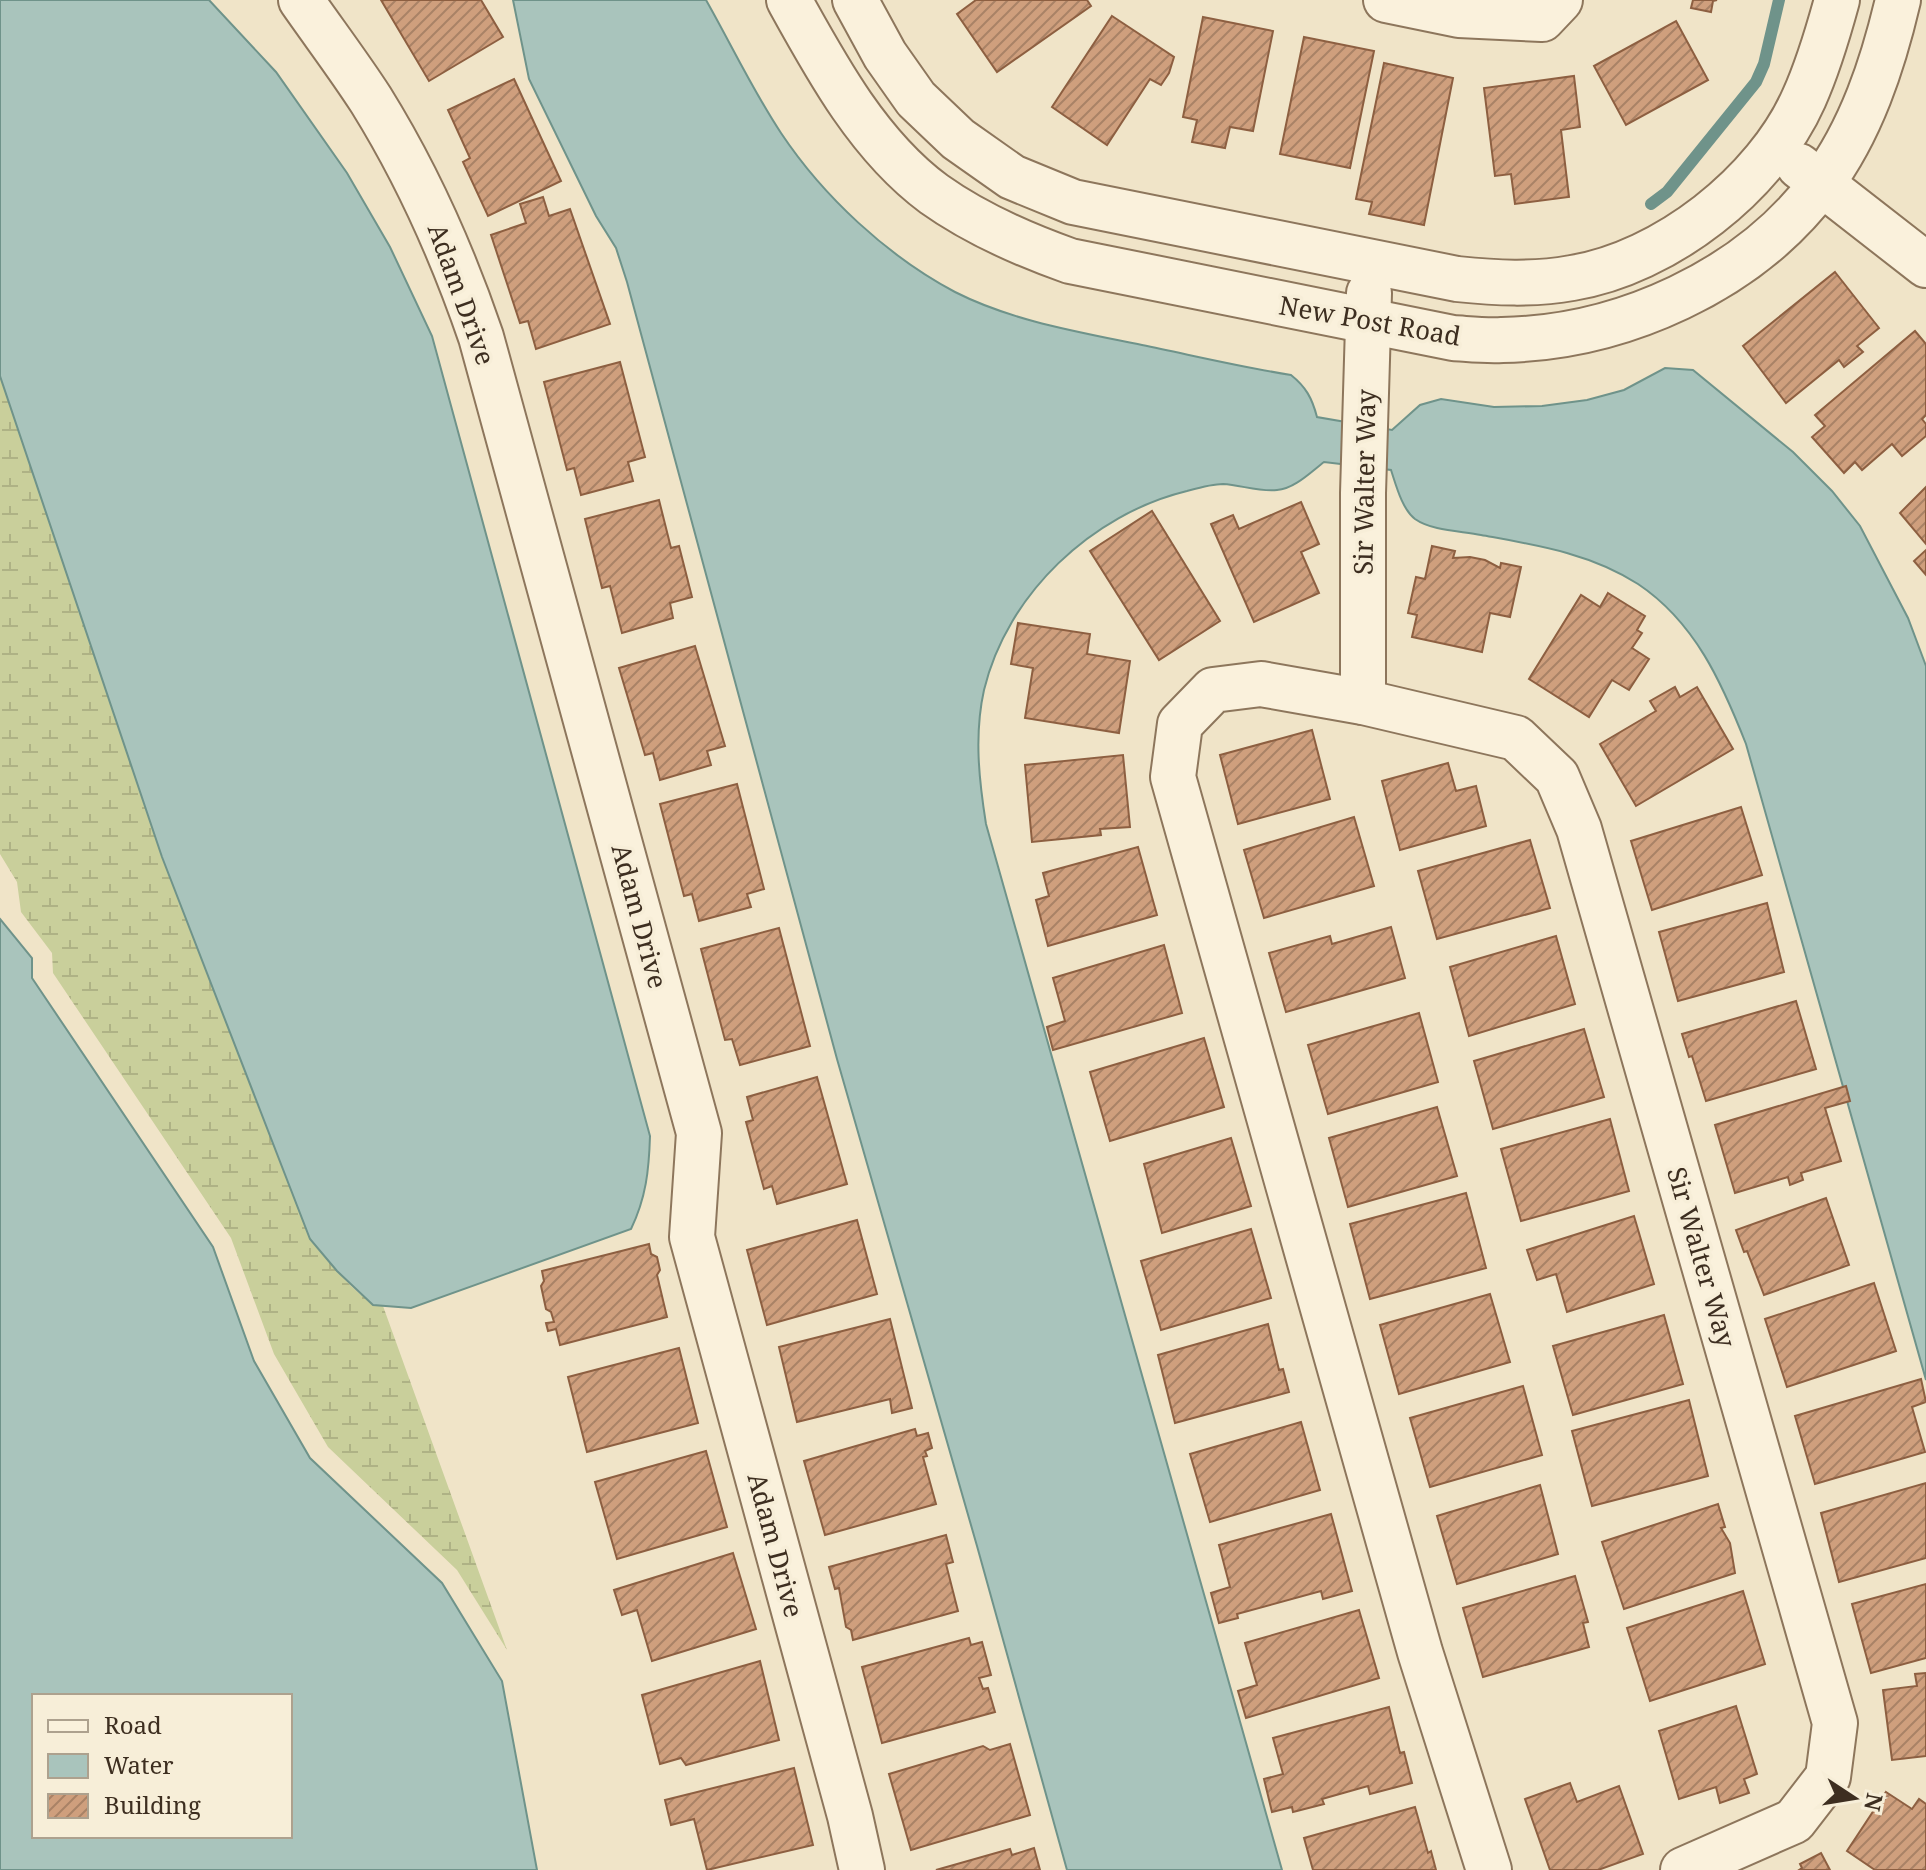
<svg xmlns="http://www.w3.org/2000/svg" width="1926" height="1870" font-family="'Noto Serif',serif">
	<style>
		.wetland { fill: url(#wetland-marsh) }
		.water { fill: #a9c4bc; stroke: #6f938a; stroke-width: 2; fill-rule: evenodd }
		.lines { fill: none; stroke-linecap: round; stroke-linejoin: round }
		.stream { stroke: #6f938a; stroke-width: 12 }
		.building { fill: url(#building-hatch); stroke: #8d5f41; stroke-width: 2 }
		.street-casing { stroke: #8d765c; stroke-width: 48 }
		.street { stroke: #faf1dc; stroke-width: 44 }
		.labels { text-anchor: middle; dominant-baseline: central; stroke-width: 7; stroke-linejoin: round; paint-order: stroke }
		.street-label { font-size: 26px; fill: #3d2e20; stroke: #f7eed8 }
	</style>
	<defs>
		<pattern id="wetland-marsh" width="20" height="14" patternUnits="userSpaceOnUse" patternTransform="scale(2)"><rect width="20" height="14" fill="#c9cf9b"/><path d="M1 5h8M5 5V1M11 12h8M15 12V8" fill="none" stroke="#aeb285"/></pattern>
		<pattern id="building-hatch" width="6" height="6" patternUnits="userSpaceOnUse" patternTransform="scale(2)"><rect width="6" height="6" fill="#cf9f7d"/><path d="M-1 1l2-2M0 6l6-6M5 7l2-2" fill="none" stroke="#a98266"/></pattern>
	</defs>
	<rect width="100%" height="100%" fill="#f0e4c8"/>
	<path class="wetland" d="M0,376l162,481 148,382c16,18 50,65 73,67l124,344 -50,-80 -129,-123 -54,-93 -43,-116 -178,-265 -1,-20 -31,-41 -4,-30 -17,-28z"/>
	<g class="water">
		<path d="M0,0h209l67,72 71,101 43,74 42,89 218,800c-1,34 -4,62 -19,93l-220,79 -38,-3 -36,-34 -27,-32 -148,-382 -162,-481z"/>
		<path d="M513,0h193c25,44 47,91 75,133 42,63 106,123 174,159 57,29 124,40 187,53 49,10 99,22 149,30 15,12 21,23 26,42l75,13 28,-25 21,-6 53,8 48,-1 45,-6 37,-10 41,-22 28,2 100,82 39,39 28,35 48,92 18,48v714l-180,-636c-24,-61 -51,-122 -108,-160 -48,-31 -102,-39 -157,-49 -20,-4 -49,-4 -66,-16 -13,-10 -19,-34 -24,-49l-67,-8c-13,10 -30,27 -47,28 -18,2 -36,-5 -54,-6 -11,0 -25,4 -36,7 -95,23 -180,103 -203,199 -10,45 -5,90 2,134l296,1046h-215l-90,-324 -140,-487 -210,-777 -11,-34 -20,-32 -67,-137z"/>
		<path d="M0,919l32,39v20l181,269 41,114 56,97 132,125 60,98 35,189h-537zM34,1696h256v140h-256z"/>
	</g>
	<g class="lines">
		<path class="stream" d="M1651,204l16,-12 89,-110 8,-18 15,-64"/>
	</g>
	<g class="building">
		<path d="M381,0h100l22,37 -74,44z"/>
		<path d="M976,0h111l4,6 -94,66 -40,-58z"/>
		<path d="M1693,0h24l-4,1 -2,11 -20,-4z"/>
		<path d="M1112,16l62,41 -5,16 -8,12 -11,-6 -43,66 -55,-38z"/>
		<path d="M1203,17l70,14 -20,100 -23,-4 -5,21 -33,-6 5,-22 -14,-3z"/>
		<path d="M1676,21l32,59 -82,45 -32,-59z"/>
		<path d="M1304,37l70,14 -24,117 -70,-14z"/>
		<path d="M1384,63l69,15 -29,147 -55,-11 3,-12 -16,-3z"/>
		<path d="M1574,76l6,51 -19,3 8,67 -54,7 -4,-30 -16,2 -11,-88z"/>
		<path d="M514,79l47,102 -73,35 -25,-54 7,-4 -22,-48z"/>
		<path d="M543,197l6,19 21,-7 40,115 -74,25 -8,-28 -8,2 -29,-88 35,-12 -6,-19z"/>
		<path d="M1835,272l44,56 -22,18 6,6 -19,15 -5,-7 -53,43 -43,-57z"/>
		<path d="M1915,331l11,13v71l-4,4 4,5v12l-24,20 -10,-12 -30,26 -7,-8 -11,11 -32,-36 13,-11 -10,-11z"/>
		<path d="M620,362l25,95 -17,5 5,19 -52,14 -7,-27 -7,2 -23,-88z"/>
		<path d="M1926,487v57l-26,-31z"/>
		<path d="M659,500l12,48 8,-2 13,51 -22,6 3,15 -51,15 -12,-47 -8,2 -17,-69z"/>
		<path d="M1301,502l18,42 -18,8 18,41 -65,29 -43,-98 22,-9 6,14z"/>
		<path d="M1152,511l68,110 -61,39 -69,-109z"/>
		<path d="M1432,546l23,5 -2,7 17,-1 15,3 15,8 1,-5 20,4 -11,50 -20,-4 -8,39 -70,-15 5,-22 -9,-2 8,-36 9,2z"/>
		<path d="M1926,550v25l-12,-14z"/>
		<path d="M1608,593l37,23 -8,14 5,3 -10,15 17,11 -20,31 -17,-10 -23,37 -60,-38 52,-84 19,12z"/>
		<path d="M1018,623l72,11 -3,20 43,7 -11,72 -94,-15 8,-50 -22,-4z"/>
		<path d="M695,646l30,100 -18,5 4,14 -51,15 -7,-27 -8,2 -26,-87z"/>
		<path d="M1675,687l5,10 17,-10 36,62 -97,57 -36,-62 56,-33 -6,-10z"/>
		<path d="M1312,730l18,69 -92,25 -18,-69z"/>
		<path d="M1123,755l7,72 -30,2 1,6 -69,7 -7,-77z"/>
		<path d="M1448,763l8,28 20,-5 10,40 -86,24 -18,-69z"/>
		<path d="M737,784l27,105 -17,5 4,13 -52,14 -7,-27 -8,2 -24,-92z"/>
		<path d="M1741,807l21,68 -110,35 -21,-69z"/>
		<path d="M1354,817l20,69 -110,32 -20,-68z"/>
		<path d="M1530,840l20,68 -113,31 -19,-68z"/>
		<path d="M1138,847l19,68 -109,31 -12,-46 13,-4 -6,-23z"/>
		<path d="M1767,903l17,69 -106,29 -19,-69z"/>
		<path d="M1391,927l14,51 -119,34 -17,-59 61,-17 2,8z"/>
		<path d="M779,928l31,118 -70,19 -8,-26 -7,1 -24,-91z"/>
		<path d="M1556,936l19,68 -106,32 -19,-69z"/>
		<path d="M1164,945l18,68 -129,37 -6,-23 18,-6 -12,-43z"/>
		<path d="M1796,1001l20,68 -110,32 -14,-45 -3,1 -7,-23z"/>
		<path d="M1419,1013l19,69 -110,32 -20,-69z"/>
		<path d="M1584,1029l20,68 -111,32 -19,-68z"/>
		<path d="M1204,1038l20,69 -114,34 -20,-69z"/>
		<path d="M817,1077l30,107 -70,20 -5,-18 -8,3 -18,-67 7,-2 -6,-23z"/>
		<path d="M1846,1086l4,15 -25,7 16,53 -40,12 2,7 -13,5 -2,-8 -53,16 -20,-68z"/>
		<path d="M1437,1107l20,69 -109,31 -19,-69z"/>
		<path d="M1610,1119l19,72 -108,30 -20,-72z"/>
		<path d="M1231,1138l20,68 -89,27 -18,-69z"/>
		<path d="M1466,1193l20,75 -116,31 -20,-75z"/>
		<path d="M1826,1198l23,67 -85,30 -17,-44 -3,1 -8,-22z"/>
		<path d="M1634,1216l20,68 -87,28 -11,-38 -19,6 -10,-30z"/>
		<path d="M857,1220l20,74 -110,31 -20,-75z"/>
		<path d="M1251,1229l20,69 -110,32 -20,-69z"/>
		<path d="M649,1244l2,10 6,3 3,13 -3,5 10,42 -107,28 -4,-16 -8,2 -2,-8 8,-1 -3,-10 -5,-3 -5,-23 3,-5 -2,-10z"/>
		<path d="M1874,1283l22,68 -109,36 -22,-68z"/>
		<path d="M1490,1294l20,68 -111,32 -19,-69z"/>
		<path d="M1664,1315l19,69 -110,31 -20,-69z"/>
		<path d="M890,1319l22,89 -20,5 -2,-14 -93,23 -18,-75z"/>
		<path d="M1268,1324l11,46 4,-1 6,23 -114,31 -17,-68z"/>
		<path d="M679,1348l19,75 -111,29 -19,-75z"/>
		<path d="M1921,1379l5,23 -14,5 13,45 -110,32 -20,-68z"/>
		<path d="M1523,1386l19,69 -112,32 -20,-69z"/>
		<path d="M1689,1400l19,76 -116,30 -20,-75z"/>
		<path d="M1301,1422l19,68 -110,32 -20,-68z"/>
		<path d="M915,1429l2,7 11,-3 4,15 -7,3 2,5 -4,1 13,47 -111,31 -21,-74z"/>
		<path d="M706,1451l21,76 -110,32 -22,-77z"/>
		<path d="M1926,1483v75l-87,24 -18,-69z"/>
		<path d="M1540,1485l18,69 -101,30 -20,-68z"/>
		<path d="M1718,1504l7,23 -4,1 9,15 5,30 -111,36 -22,-67z"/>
		<path d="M1331,1514l21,77 -29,8 -2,-8 -84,23 1,4 -19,5 -8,-30 19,-6 -11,-42z"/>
		<path d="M946,1535l7,27 -7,2 12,47 -105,29 -2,-10 -5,-3 -7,-39 -4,1 -6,-22z"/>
		<path d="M733,1553l23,76 -104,32 -15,-51 -15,5 -8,-25z"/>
		<path d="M1575,1576l13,46 -5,1 6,24 -106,30 -20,-69z"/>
		<path d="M1926,1584v74l-55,15 -19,-69z"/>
		<path d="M1743,1591l22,73 -115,37 -23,-73z"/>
		<path d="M1359,1610l20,68 -133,40 -8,-27 19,-6 -12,-42z"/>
		<path d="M969,1638l2,7 11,-3 9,33 -12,3 4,11 5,-1 7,24 -113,31 -20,-76z"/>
		<path d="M760,1661l19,79 -93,25 -5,-7 -21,6 -18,-69z"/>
		<path d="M1926,1673v83l-34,4 -9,-70 34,-4 -2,-12z"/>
		<path d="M1736,1706l21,68 -13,5 5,14 -29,10 -4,-16 -37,12 -20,-68z"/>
		<path d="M1389,1707l11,46 4,-1 8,31 -42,11 -2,-8 -46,13 2,5 -31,8 -1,-5 -20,5 -8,-33 19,-5 -10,-36z"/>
		<path d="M1010,1744l20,71 -119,35 -22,-76 94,-28 7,4z"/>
		<path d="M794,1768l19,77 -106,25 -13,-51 -23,6 -6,-25z"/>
		<path d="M1570,1783l7,19 42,-16 24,68 -45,16h-48l-25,-71z"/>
		<path d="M1886,1792l26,17 7,-10 7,5v66h-51l-28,-19z"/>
		<path d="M1415,1807l13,46 3,-2 5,19h-123l-9,-32z"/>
		<path d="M1034,1848l6,22h-104l74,-21 2,6z"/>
		<path d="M1821,1853l9,17h-31l3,-2 -2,-4z"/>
	</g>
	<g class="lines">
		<defs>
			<g id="street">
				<path d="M301,0c23,33 48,66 70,100 46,74 82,155 110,237l218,796 -7,104 158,579 12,54"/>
				<path d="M789,0c38,69 80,146 145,194 42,30 88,50 136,67l383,77c16,1 33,3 49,2 119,-2 247,-59 319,-156 40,-53 62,-120 77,-184"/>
				<path d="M855,0l30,55 31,44 42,40 54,38 61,25 384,77c39,4 76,6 115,-1 93,-15 194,-94 232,-180 14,-31 24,-65 33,-98"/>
				<path d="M1386,0l73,15 83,4 18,-19"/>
				<path d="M1799,166l127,99"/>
				<path d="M1363,702v-209l6,-200"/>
				<path d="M1489,1870l-69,-218 -247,-875 7,-53 33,-34 48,-6 102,18 153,36 41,39 22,52 256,894 -7,54 -34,44 -111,49"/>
			</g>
		</defs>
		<use href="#street" class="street-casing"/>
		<use href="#street" class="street"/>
	</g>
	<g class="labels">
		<g class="street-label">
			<text transform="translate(462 294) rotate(70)">Adam Drive</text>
			<text transform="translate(1370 320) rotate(10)">New Post Road</text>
			<text transform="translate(1364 482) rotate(-89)">Sir Walter Way</text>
			<text transform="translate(640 916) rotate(75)">Adam Drive</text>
			<text transform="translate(1702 1257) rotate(74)">Sir Walter Way</text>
			<text transform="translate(776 1545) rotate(75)">Adam Drive</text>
		</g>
	</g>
	<rect x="32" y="1694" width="260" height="144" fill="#f7eed8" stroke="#ada18e" stroke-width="2"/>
	<rect x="48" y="1720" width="40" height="12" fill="#faf1dc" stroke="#ada18e" stroke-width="2"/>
	<text x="104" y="1734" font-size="24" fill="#3d2e20">Road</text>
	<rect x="48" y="1754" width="40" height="24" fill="#a9c4bc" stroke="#ada18e" stroke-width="2"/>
	<text x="104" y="1774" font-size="24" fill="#3d2e20">Water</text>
	<rect x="48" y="1794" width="40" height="24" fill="url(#building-hatch)" stroke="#ada18e" stroke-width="2"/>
	<text x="104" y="1814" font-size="24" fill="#3d2e20">Building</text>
	<g transform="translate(1854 1798) rotate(102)" stroke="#f7eed8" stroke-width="6" paint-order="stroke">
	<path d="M0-6L14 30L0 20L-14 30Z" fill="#3d2e20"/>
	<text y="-12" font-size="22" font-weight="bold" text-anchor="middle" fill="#3d2e20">N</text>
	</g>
</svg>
